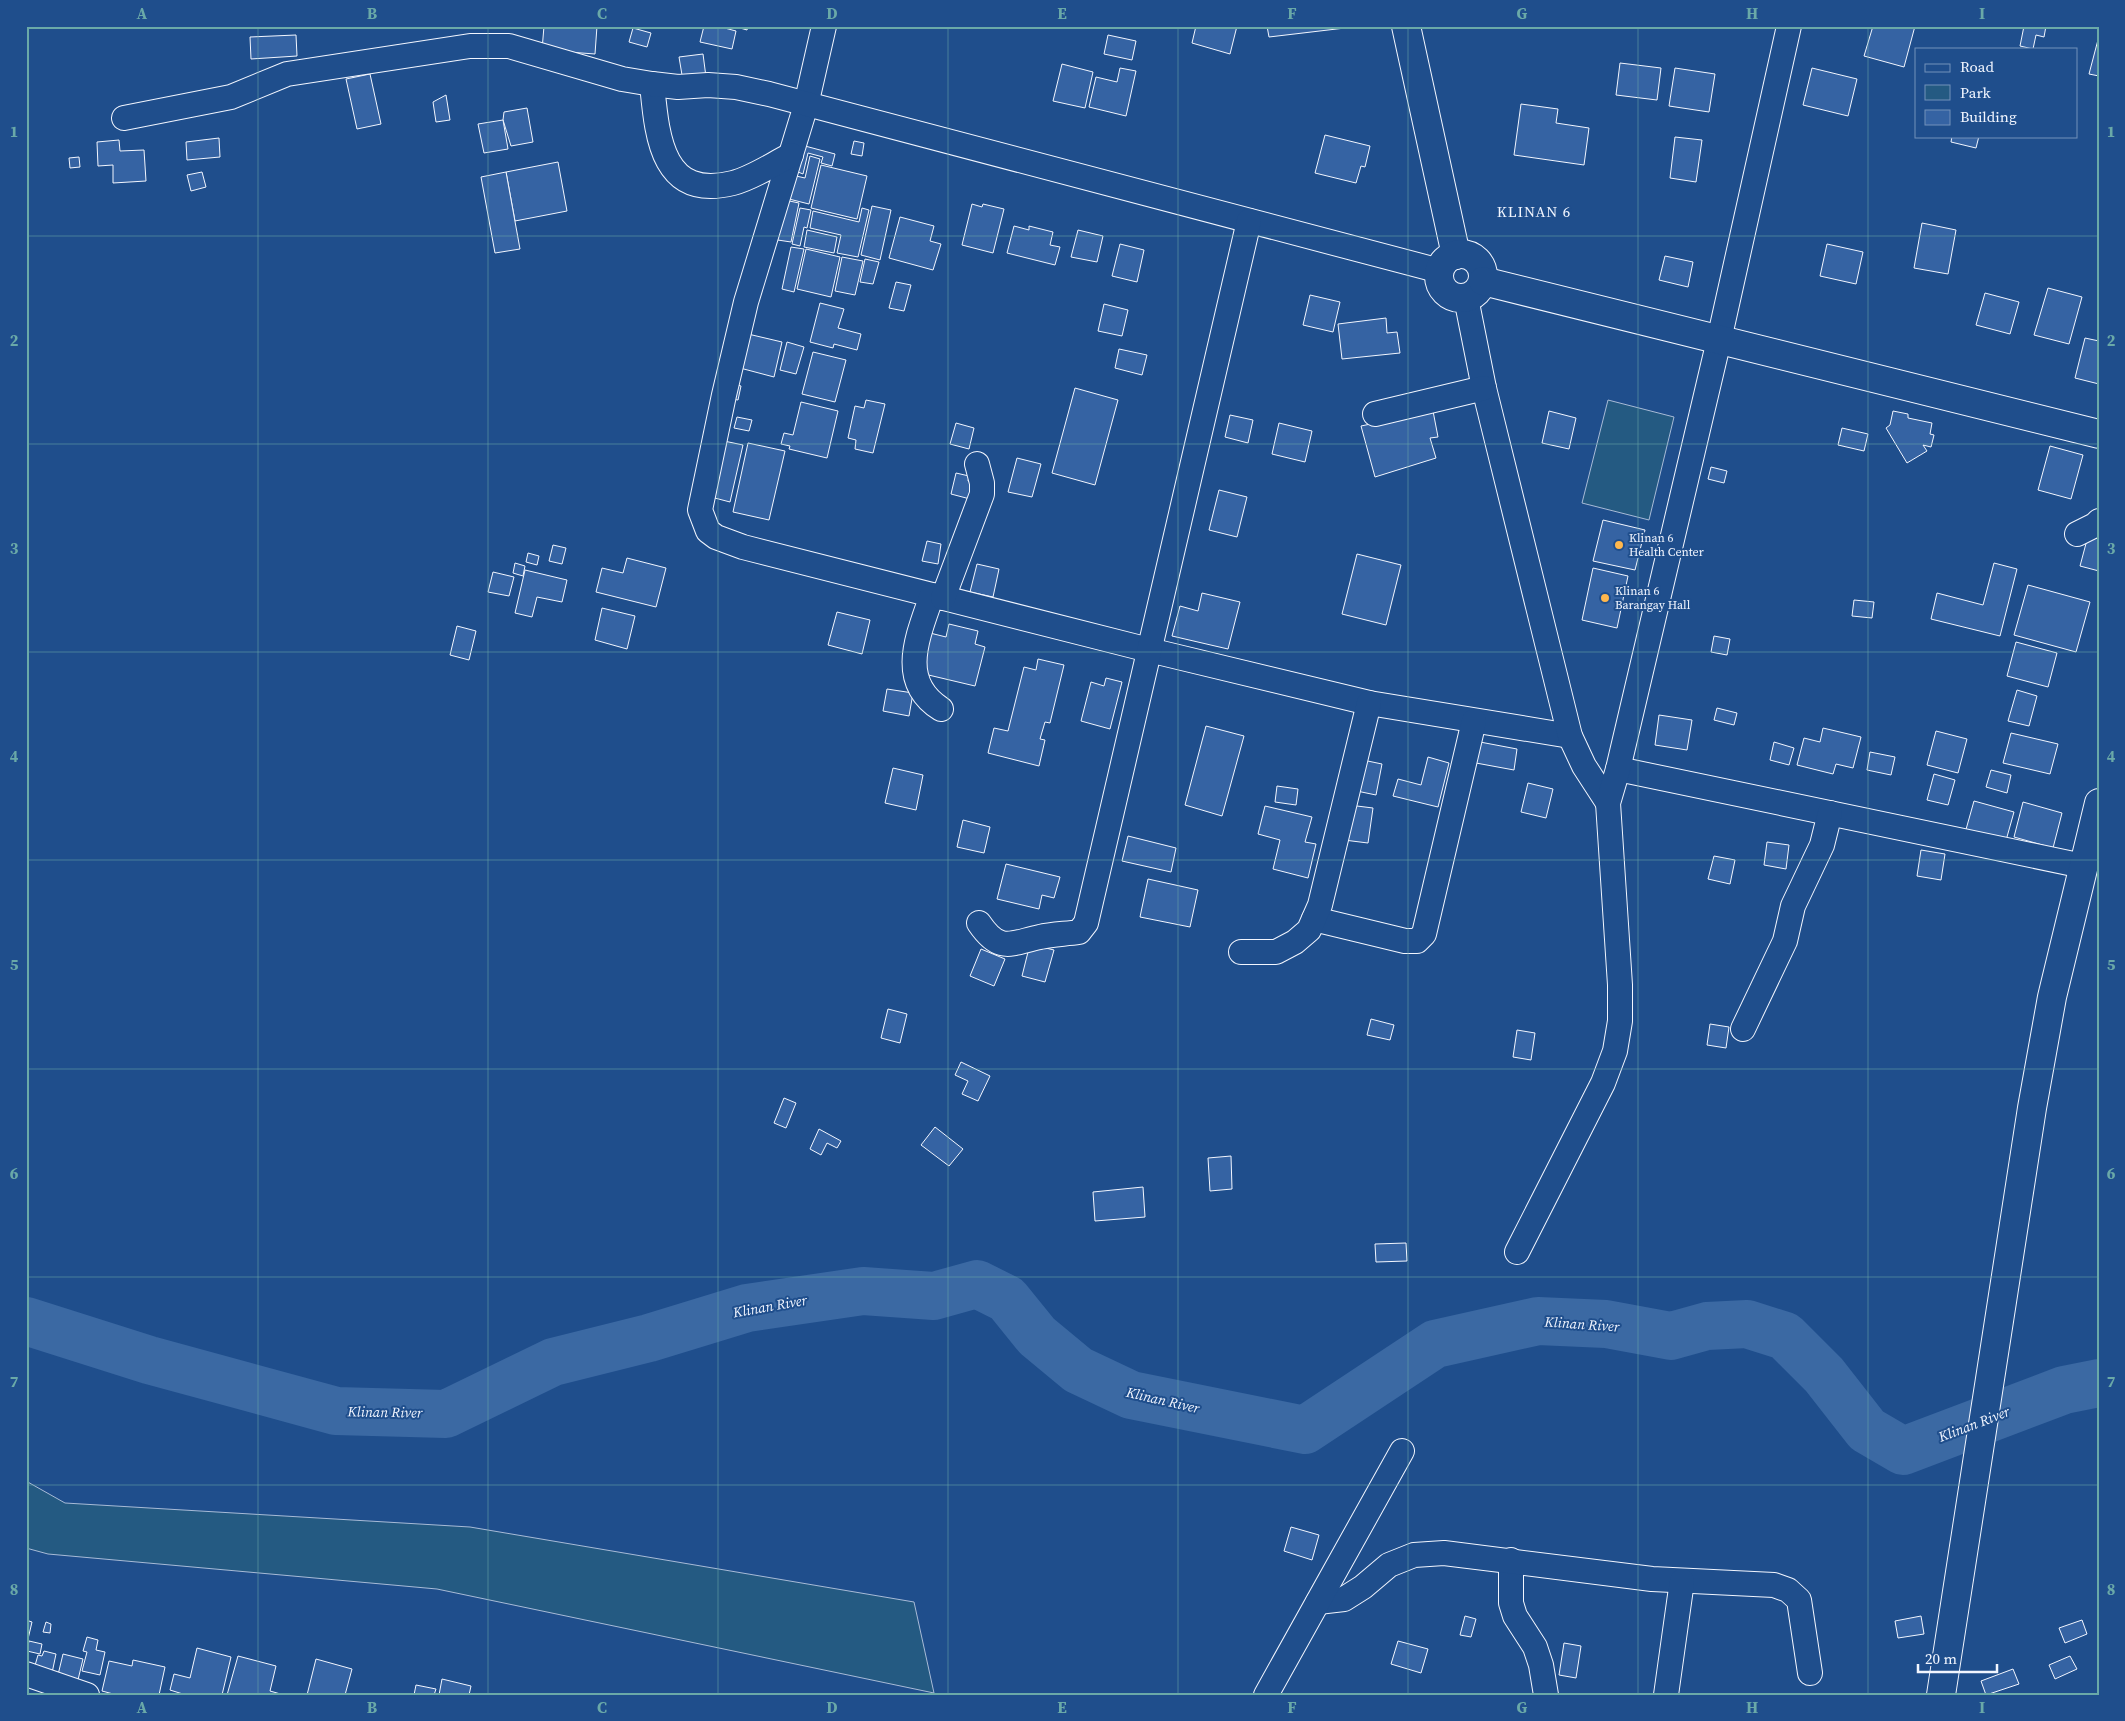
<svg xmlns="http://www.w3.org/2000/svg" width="2125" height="1721" font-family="'Source Serif 4',serif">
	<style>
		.green { fill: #245a82; stroke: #a8bbd7 }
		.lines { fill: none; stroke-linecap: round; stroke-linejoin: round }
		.river { stroke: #3b69a3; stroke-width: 48 }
		.building { fill: #3563a3; stroke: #f2f6ff }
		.minor-casing { stroke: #f2f6ff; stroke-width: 26 }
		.tertiary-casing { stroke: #f2f6ff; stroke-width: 30 }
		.minor { stroke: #1f4e8c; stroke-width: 24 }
		.tertiary { stroke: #1f4e8c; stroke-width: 28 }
		.grid { fill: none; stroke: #6aa9a8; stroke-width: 1; stroke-opacity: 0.55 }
		.poi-dot { fill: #ffb74d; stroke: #1f4e8c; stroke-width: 2 }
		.labels { text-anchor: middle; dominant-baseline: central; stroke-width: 4; stroke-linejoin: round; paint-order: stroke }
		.poi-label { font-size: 12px; fill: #f2f6ff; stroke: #1f4e8c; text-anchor: start }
		.water-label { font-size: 14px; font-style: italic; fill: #f2f6ff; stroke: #1f4e8c }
		.quarter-label { font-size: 15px; letter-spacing: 1px; fill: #f2f6ff; stroke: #1f4e8c }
		.neatline { fill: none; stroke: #6aa9a8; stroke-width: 2 }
		.grid-label { font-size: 16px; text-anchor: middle; font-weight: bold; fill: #6aa9a8 }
	</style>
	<rect width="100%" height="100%" fill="#1f4e8c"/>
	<g class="green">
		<path d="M1608,400l66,17 -25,103 -67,-17z"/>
		<path d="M26,1481l39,22 405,24 444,75 20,91 -497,-104 -389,-35 -22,-6z"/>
	</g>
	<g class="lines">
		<path class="river" d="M26,1321l123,39 187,51 110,3 107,-52 96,-24 98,-30 116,-17 71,5 43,-12 30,15 30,37 41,34 53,25 174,35 130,-86 103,-23 68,3 65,12 36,-10 40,-2 38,12 39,39 43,55 36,21 161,-61 35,-7"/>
	</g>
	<g class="building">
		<path d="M544,26h53l-2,28 -53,-4z"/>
		<path d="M704,26h13l19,5 -4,18 -32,-7z"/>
		<path d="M733,26h15l-1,4z"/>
		<path d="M1196,26h41l-7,28 -38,-11z"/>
		<path d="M1267,26h78v2l-76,9z"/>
		<path d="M1873,26h42l-11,41 -40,-11z"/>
		<path d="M2024,26h22l-2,11 -8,-2 -3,14 -13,-3z"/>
		<path d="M633,28l18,5 -4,14 -18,-5z"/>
		<path d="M296,35l1,21 -46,3 -1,-22z"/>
		<path d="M1108,35l28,6 -4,19 -28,-6z"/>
		<path d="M2099,36v40l-10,-2z"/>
		<path d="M703,54l3,23 -23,4 -4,-24z"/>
		<path d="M1620,63l41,5 -4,32 -41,-5z"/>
		<path d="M1062,64l31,8 -8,36 -32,-7z"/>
		<path d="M1120,68l16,3 -10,45 -37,-9 7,-30 21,5z"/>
		<path d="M1675,68l40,6 -6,38 -40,-6z"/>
		<path d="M1812,68l45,11 -9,37 -45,-11z"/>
		<path d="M370,74l11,50 -24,5 -11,-50z"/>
		<path d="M446,95l4,25 -14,2 -3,-20z"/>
		<path d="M1521,104l37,5 -2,14 33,5 -5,37 -70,-10z"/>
		<path d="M527,108l6,34 -22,4 -8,-26 1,-8z"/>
		<path d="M503,120l5,29 -24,4 -6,-29z"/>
		<path d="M1325,135l45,11 -5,21 -4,-1 -5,17 -41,-10z"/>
		<path d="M1952,136h27l-3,12 -25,-6z"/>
		<path d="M1675,137l27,3 -6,42 -26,-4z"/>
		<path d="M219,138l1,19 -33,3 -1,-18z"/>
		<path d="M119,140l1,11 24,-1 2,31 -33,2v-18l-15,1 -1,-24z"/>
		<path d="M854,141l10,2 -2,13 -11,-2z"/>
		<path d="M805,146l30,8 -3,12 -11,-3 2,-6 -15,-4 -5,21 -5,-2z"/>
		<path d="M810,156l10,3 -11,45 -28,-7 6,-23 18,4z"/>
		<path d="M79,157l1,10 -10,1 -1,-10z"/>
		<path d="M558,162l9,49 -52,10 -9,-49z"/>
		<path d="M821,165l46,11 -10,43 -46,-11z"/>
		<path d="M202,172l4,15 -15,4 -4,-16z"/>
		<path d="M506,172l14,77 -25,4 -14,-76z"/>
		<path d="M780,199l19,4 -8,39 -20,-3z"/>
		<path d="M972,204l10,3 1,-3 21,5 -11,44 -31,-8z"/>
		<path d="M872,206l19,4 -11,50 -19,-5z"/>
		<path d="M800,208l11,2 -4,18 -3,-1 -4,19 -8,-2z"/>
		<path d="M862,208l7,2 -11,47 -21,-4 4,-18 -31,-7 3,-17 46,11z"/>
		<path d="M900,217l34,9 -4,15 11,3 -8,26 -44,-12z"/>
		<path d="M1922,223l34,7 -8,44 -34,-6z"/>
		<path d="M1014,226l15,4v-4l24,6 -3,13 10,2 -5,18 -48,-12z"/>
		<path d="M807,230l30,7 -3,16 -30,-6z"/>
		<path d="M1078,230l25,6 -6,26 -26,-5z"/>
		<path d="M1120,244l24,6 -7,32 -25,-6z"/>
		<path d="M1827,244l36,8 -7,32 -36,-8z"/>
		<path d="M791,247l13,2 -10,43 -12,-3z"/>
		<path d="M806,249l34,8 -9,40 -34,-8z"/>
		<path d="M1665,256l28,6 -5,25 -29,-7z"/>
		<path d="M842,257l21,4 -8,34 -20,-4z"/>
		<path d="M865,259l14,3 -6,22 -13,-2z"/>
		<path d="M896,282l15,3 -7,26 -15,-3z"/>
		<path d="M2048,288l34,9 -13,47 -35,-9z"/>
		<path d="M1985,293l34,9 -9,32 -34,-9z"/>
		<path d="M1310,295l30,7 -7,30 -30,-7z"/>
		<path d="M820,303l24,6 -6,19 23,6 -4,16 -23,-6 -1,4 -23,-6z"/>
		<path d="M1104,304l24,6 -6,26 -24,-5z"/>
		<path d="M1386,318l1,15 10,-1 3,21 -58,6 -4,-35z"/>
		<path d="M748,334l34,8 -8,35 -34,-9z"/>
		<path d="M2085,338l14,3v43l-24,-6z"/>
		<path d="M787,342l17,5 -8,27 -16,-4z"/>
		<path d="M1119,349l28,6 -5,20 -27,-7z"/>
		<path d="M813,352l33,8 -11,42 -33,-8z"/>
		<path d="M731,383l10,3 -3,14 -11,-2z"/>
		<path d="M1075,388l43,12 -23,85 -43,-12z"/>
		<path d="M866,400l19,4 -12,49 -18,-4 1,-9 -8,-2 7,-32 9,2z"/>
		<path d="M801,402l37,9 -11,47 -38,-9 1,-3 -9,-2 3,-11 9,2z"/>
		<path d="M1433,411l5,26 -8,1 6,20 -61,19 -14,-51z"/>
		<path d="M1549,411l27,7 -7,31 -27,-6z"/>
		<path d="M1893,411l15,3v4l24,5 -2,11 4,1 -3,12 -8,-2 4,6 -20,12 -21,-35 4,-3z"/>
		<path d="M1230,415l23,5 -5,23 -23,-6z"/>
		<path d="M737,417l15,3 -3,11 -15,-3z"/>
		<path d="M956,423l18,5 -5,21 -19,-5z"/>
		<path d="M1279,423l33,8 -7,31 -33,-8z"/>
		<path d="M1842,428l26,6 -4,17 -26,-6z"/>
		<path d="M724,441l19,4 -13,57 -19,-5z"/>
		<path d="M748,443l37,8 -16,69 -36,-8z"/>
		<path d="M2050,446l33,9 -12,44 -33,-9z"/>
		<path d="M1017,458l24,6 -9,33 -24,-5z"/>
		<path d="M1711,467l16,4 -3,12 -16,-4z"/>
		<path d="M956,473l13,3 -1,5 6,1 -4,17 -19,-5z"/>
		<path d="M1219,490l28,7 -10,40 -28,-7z"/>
		<path d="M1603,520l42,10 -10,40 -42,-9z"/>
		<path d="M2088,536l11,3v32l-19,-5z"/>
		<path d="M927,541l14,3 -3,20 -16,-3z"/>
		<path d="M553,545l13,3 -4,16 -13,-3z"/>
		<path d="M528,553l11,3 -2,9 -11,-3z"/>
		<path d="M1357,554l44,11 -15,60 -44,-11z"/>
		<path d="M627,558l39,10 -10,39 -60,-15 6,-24 21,5z"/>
		<path d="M515,563l10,3 -2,10 -10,-3z"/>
		<path d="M1994,563l23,6 -17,67 -69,-17 6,-26 46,12z"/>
		<path d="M977,564l22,5 -6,28 -23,-5z"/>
		<path d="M1593,568l35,8 -11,52 -35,-8z"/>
		<path d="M525,570l42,10 -5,22 -25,-5 -5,20 -17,-4z"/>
		<path d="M493,572l21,5 -5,19 -21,-4z"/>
		<path d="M2028,585l62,17 -14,50 -62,-17z"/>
		<path d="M1202,593l38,9 -12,47 -56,-13 8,-30 18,5z"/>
		<path d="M1854,600l20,2 -2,16 -20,-2z"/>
		<path d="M602,608l33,8 -8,33 -32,-9z"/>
		<path d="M837,612l33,8 -8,34 -34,-9z"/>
		<path d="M949,624l29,7 -3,13 10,3 -10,39 -55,-13 10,-40 16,4z"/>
		<path d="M457,626l19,5 -7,29 -19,-5z"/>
		<path d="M1714,636l16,3 -3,16 -16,-3z"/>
		<path d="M2016,642l41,11 -9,34 -41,-11z"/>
		<path d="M1038,659l26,6 -14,58 -5,-1 -5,17 5,1 -6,26 -51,-13 6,-25 14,3 16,-64 12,3z"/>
		<path d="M1106,678l16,4 -12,47 -29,-8 10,-39 13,4z"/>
		<path d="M887,689l26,4 -4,23 -26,-5z"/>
		<path d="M2017,690l20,6 -8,30 -21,-5z"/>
		<path d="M1717,708l20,5 -3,12 -20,-5z"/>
		<path d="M1659,715l33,5 -5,30 -32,-5z"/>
		<path d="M1206,726l38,10 -22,80 -37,-11z"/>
		<path d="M1823,728l38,9 -8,31 -17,-4 -3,10 -36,-9 7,-27 16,4z"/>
		<path d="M1936,731l31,8 -9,34 -31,-8z"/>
		<path d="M2011,733l47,11 -8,30 -47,-11z"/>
		<path d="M1480,742l37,7 -3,21 -38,-7z"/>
		<path d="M1774,742l20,6 -5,17 -19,-5z"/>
		<path d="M1870,752l25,5 -4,18 -24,-5z"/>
		<path d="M1428,757l21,6 -11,44 -45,-11 5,-17 23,6z"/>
		<path d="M1358,759l24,5 -6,31 -24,-5z"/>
		<path d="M893,768l30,7 -7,35 -31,-7z"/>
		<path d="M1991,770l20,5 -4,18 -21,-6z"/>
		<path d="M1934,774l21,6 -7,25 -21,-5z"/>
		<path d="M1528,783l25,6 -7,29 -25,-6z"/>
		<path d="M1277,786l21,3 -2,16 -21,-3z"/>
		<path d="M1974,801l40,11 -9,32 -40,-11z"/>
		<path d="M2023,802l39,11 -9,35 -39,-11z"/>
		<path d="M1349,805l24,3 -5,35 -24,-3z"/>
		<path d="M1265,806l47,11 -7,25 11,2 -8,34 -35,-9 7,-29 -22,-6z"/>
		<path d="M963,820l27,7 -6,26 -27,-6z"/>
		<path d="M1128,836l48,12 -5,24 -49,-11z"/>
		<path d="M1767,842l22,3 -3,24 -22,-4z"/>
		<path d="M1921,850l24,4 -4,26 -24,-4z"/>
		<path d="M1714,856l21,4 -5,24 -22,-5z"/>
		<path d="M1006,864l54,13 -6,21 -12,-3 -3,14 -42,-10z"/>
		<path d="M1148,879l50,11 -8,37 -50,-10z"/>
		<path d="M1030,944l24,6 -9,32 -23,-6z"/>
		<path d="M981,949l24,10 -11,27 -24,-10z"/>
		<path d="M888,1009l19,5 -7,29 -19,-5z"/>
		<path d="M1371,1019l23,6 -4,15 -23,-5z"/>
		<path d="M1710,1024l19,3 -3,21 -19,-3z"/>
		<path d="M1517,1030l18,3 -4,27 -18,-3z"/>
		<path d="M961,1062l29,14 -12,25 -16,-7 6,-13 -13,-6z"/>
		<path d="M784,1098l12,5 -10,25 -12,-5z"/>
		<path d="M935,1127l28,22 -14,17 -28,-21z"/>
		<path d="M819,1129l22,12 -4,7 -10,-5 -6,12 -11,-6z"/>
		<path d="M1231,1156l1,33 -22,2 -2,-33z"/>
		<path d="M1143,1187l2,30 -50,4 -2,-29z"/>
		<path d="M1406,1243l1,18 -31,1 -1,-18z"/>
		<path d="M1291,1527l28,8 -7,25 -28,-9z"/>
		<path d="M1465,1616l11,3 -5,18 -11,-2z"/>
		<path d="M1921,1616l3,18 -26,4 -3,-17z"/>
		<path d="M26,1620l6,2 -4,17h-2z"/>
		<path d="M2082,1620l5,14 -22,9 -6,-15z"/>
		<path d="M46,1622l5,2 -1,9 -7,-1z"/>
		<path d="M87,1637l11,3 -2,10 9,2 -5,23 -18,-4 5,-19 -4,-1z"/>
		<path d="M29,1641l13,3 -2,10 -13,-3z"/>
		<path d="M1398,1641l30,8 -7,24 -30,-9z"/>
		<path d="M1564,1643l17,3 -5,32 -17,-3z"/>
		<path d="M197,1648l34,9 -9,38h-36l-16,-5 4,-16 16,4z"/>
		<path d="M44,1651l12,3 -4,19 -18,-4 4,-14 4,1z"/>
		<path d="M63,1654l20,5 -6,25 -20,-5z"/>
		<path d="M238,1656l38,10 -6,25 14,4h-57z"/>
		<path d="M2070,1656l7,13 -22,10 -6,-14z"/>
		<path d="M316,1659l36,10 -7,26h-38z"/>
		<path d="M133,1660l32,7 -6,28h-42l-15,-4 7,-30 23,5z"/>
		<path d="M2013,1669l6,15 -33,11 -5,-14z"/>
		<path d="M442,1679l29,7 -2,9h-30z"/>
		<path d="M416,1685l20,4 -2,6h-20z"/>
	</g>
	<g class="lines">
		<defs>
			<g id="minor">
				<path d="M824,26l-18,79 -60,197 -22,93 -24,115 8,21 8,6 27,10 406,103 220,53 201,33"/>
				<path d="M652,84c5,51 9,117 81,99 20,-5 40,-19 58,-28"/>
				<path d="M124,118l107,-21 56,-23 183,-28h39l113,33 30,5 26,3 30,-2 28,2 33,7 671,177"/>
				<path d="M1466,298l18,90 86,348 14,30 24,37"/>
				<path d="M1375,414l109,-26"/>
				<path d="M2077,534l18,-9 4,-4"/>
				<path d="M932,595c-14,41 -35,86 9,114"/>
				<path d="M943,598l39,-104v-11l-5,-19"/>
				<path d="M1618,769l465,97"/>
				<path d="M1314,919l91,22h12l7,-7 50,-213"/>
				<path d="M979,923c21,31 32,20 61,14 12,-3 26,-3 39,-5l7,-9 163,-702"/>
				<path d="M1241,952h35l19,-10 14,-12 11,-25 49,-202"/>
				<path d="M1743,1029l42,-88 8,-35 29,-61 8,-32"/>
				<path d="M1517,1252l86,-169 12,-32 5,-30v-36l-12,-182 10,-34 101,-429 70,-314"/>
				<path d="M1511,1560v43l4,13 20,31 6,18 5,30"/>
				<path d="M1318,1602l26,-3 19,-12 26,-22 25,-10 30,-2 208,26 122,6 14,5 11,10 11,73"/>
				<path d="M26,1674l61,21"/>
				<path d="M1266,1695l136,-244"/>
				<path d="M1666,1695l16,-114"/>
			</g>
			<g id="tertiary">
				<path d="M1406,26l50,229"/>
				<circle cx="1461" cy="276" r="22"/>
				<path d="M1483,281l616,153"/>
				<path d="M1941,1695l91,-587 20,-111 47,-194"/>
			</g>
		</defs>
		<use href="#minor" class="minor-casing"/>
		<use href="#tertiary" class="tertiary-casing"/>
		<use href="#minor" class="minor"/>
		<use href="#tertiary" class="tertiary"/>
	</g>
	<path class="grid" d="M258,26v1669M488,26v1669M718,26v1669M948,26v1669M1178,26v1669M1408,26v1669M1638,26v1669M1868,26v1669M26,236h2073M26,444h2073M26,652h2073M26,860h2073M26,1069h2073M26,1277h2073M26,1485h2073"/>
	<g class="poi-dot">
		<circle cx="1619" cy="545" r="5"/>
		<circle cx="1605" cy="598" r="5"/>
	</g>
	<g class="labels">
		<g class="poi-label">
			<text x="1629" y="538">Klinan 6<tspan x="1629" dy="14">Health Center</tspan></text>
			<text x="1615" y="591">Klinan 6<tspan x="1615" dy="14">Barangay Hall</tspan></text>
		</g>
		<g class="water-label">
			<text transform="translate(770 1306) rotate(-10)">Klinan River</text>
			<text transform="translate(1582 1324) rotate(4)">Klinan River</text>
			<text transform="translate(1163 1400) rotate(13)">Klinan River</text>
			<text transform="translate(385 1412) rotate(1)">Klinan River</text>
			<text transform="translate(1974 1424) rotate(-21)">Klinan River</text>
		</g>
		<g class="quarter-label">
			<text x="1534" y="211">KLINAN 6</text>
		</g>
	</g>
	<rect width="2125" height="1721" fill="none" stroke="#1f4e8c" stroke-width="55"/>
	<rect x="1915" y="48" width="162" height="90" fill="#1f4e8c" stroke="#7391ba"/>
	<rect x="1925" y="64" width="25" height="8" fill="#1f4e8c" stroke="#7391ba"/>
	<text x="1960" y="72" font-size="15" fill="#f2f6ff">Road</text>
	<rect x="1925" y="85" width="25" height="15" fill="#245a82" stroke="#7391ba"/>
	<text x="1960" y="98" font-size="15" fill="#f2f6ff">Park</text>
	<rect x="1925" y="110" width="25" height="15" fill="#3563a3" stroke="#7391ba"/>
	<text x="1960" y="122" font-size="15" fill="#f2f6ff">Building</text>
	<path d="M1918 1664v8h79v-8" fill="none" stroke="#f2f6ff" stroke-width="2.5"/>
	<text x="1925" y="1664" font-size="15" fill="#f2f6ff" stroke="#1f4e8c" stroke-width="4" paint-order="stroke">20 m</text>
	<rect x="28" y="28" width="2070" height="1666" class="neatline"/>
	<g class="grid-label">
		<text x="142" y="19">A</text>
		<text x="372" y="19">B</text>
		<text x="602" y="19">C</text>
		<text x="832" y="19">D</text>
		<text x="1062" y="19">E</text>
		<text x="1292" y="19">F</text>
		<text x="1522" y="19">G</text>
		<text x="1752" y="19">H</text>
		<text x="1982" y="19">I</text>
		<text x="14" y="137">1</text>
		<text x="2111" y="137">1</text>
		<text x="14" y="346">2</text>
		<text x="2111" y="346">2</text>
		<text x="14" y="554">3</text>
		<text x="2111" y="554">3</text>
		<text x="14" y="762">4</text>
		<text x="2111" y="762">4</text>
		<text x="14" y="970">5</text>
		<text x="2111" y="970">5</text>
		<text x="14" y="1179">6</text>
		<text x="2111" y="1179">6</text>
		<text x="14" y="1387">7</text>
		<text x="2111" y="1387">7</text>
		<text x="14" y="1595">8</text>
		<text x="2111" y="1595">8</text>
		<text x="142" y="1713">A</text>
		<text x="372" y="1713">B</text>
		<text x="602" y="1713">C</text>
		<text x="832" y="1713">D</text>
		<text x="1062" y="1713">E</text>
		<text x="1292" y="1713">F</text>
		<text x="1522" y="1713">G</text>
		<text x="1752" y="1713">H</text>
		<text x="1982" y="1713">I</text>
	</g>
</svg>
